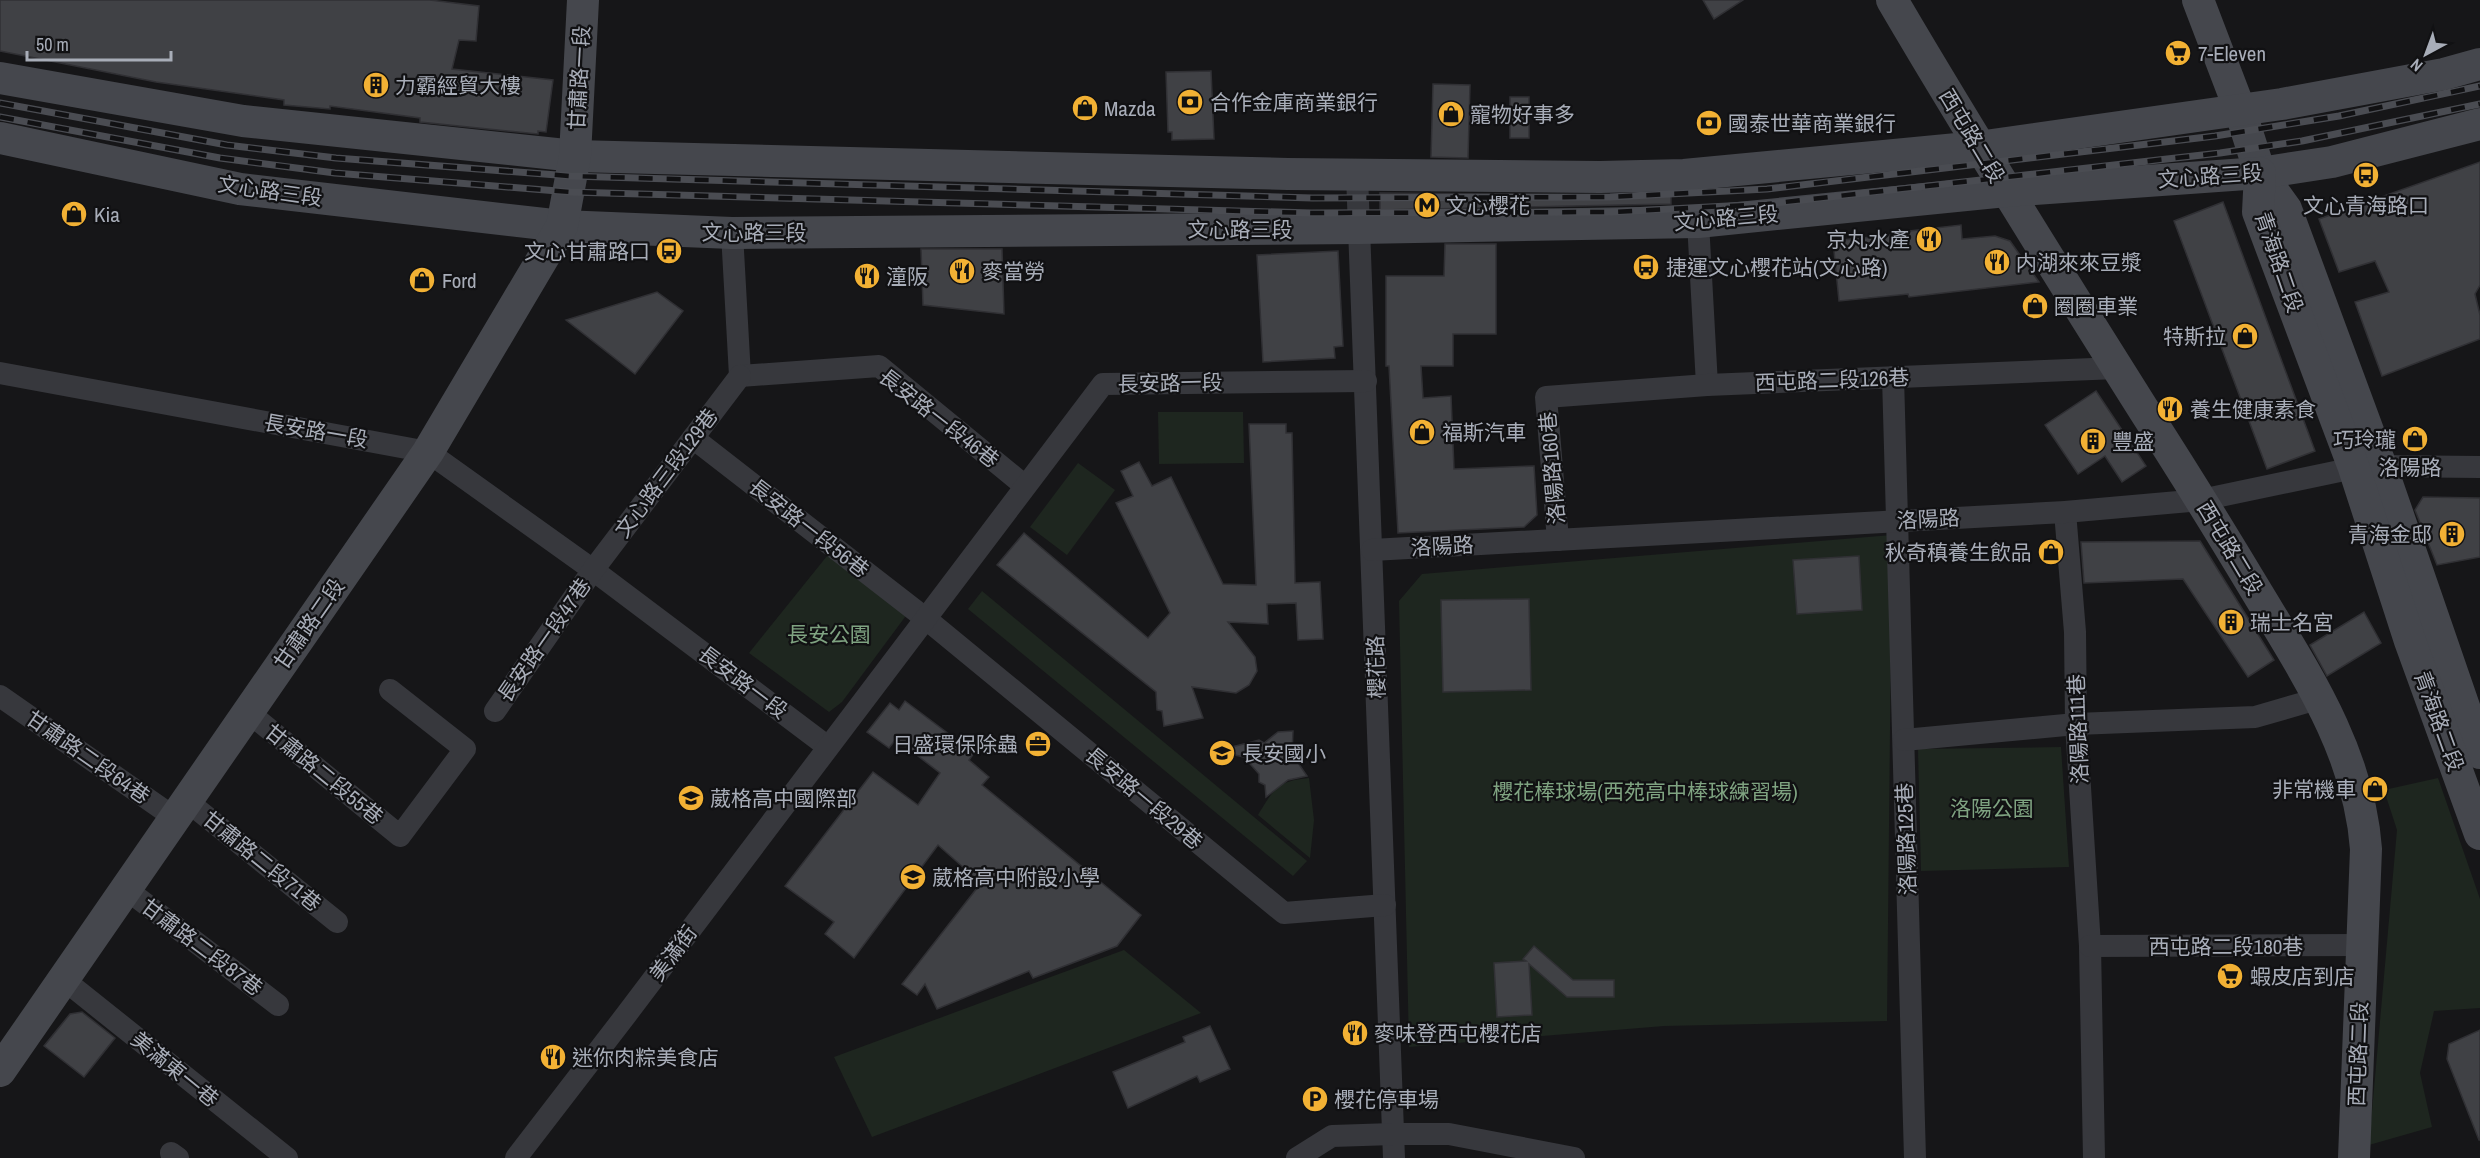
<svg xmlns="http://www.w3.org/2000/svg" width="2480" height="1158" font-family="'Archivo Narrow','Noto Sans TC',sans-serif">
	<style>
		.green { fill: #1e261f }
		.building { fill: #404145; stroke: #303034; stroke-width: 1.5 }
		.lines { fill: none; stroke-linecap: round; stroke-linejoin: round }
		.street { stroke: #37383d; stroke-width: 22 }
		.secondary { stroke: #45474d; stroke-width: 32 }
		.rail-casing { stroke: #4a4c52; stroke-width: 7 }
		.rail { stroke: #111113; stroke-width: 4.5; stroke-dasharray: 14; stroke-linecap: butt }
		.labels { text-anchor: middle; dominant-baseline: central; stroke-width: 4.5; stroke-linejoin: round; paint-order: stroke }
		.poi-label { font-size: 21px; fill: #a8adb8; stroke: #111113; text-anchor: start }
		.street-label { font-size: 21px; fill: #a8adb8; stroke: #111113 }
		.park-label { font-size: 21px; fill: #7fa381; stroke: #111113 }
	</style>
	<rect width="100%" height="100%" fill="#161618"/>
	<g class="green">
		<path d="M1158,412h85l1,51 -85,1z"/>
		<path d="M1078,463l37,27 -48,65 -37,-28z"/>
		<path d="M1892,535l-5,486 -223,5 -255,21 -10,-446 23,-27z"/>
		<path d="M831,551l71,48 3,18 -63,85 -13,10 -80,-59z"/>
		<path d="M982,591l325,270 -14,15 -325,-267z"/>
		<path d="M2061,747l8,120 -148,4 -3,-122z"/>
		<path d="M1309,778l5,42 -4,38 -52,-43c16,-26 19,-34 51,-37z"/>
		<path d="M2438,778l42,121v109l-46,3 -14,62 12,54 -63,18 28,-315 -13,-40z"/>
		<path d="M1124,950l77,63 -329,124 -38,-80z"/>
	</g>
	<g class="building">
		<path d="M0,0h430l49,6 -3,35 -17,-1 -7,29 101,11 -7,52 -8,-1v3l-118,-12v-4l-90,-12v3l-46,-4v-5l-128,-18 -156,-31z"/>
		<path d="M1703,0h40l-29,19z"/>
		<path d="M1211,71l3,68 -42,1v-8h-4l-2,-60z"/>
		<path d="M1433,84l37,1 -2,73 -37,-1z"/>
		<rect x="1510" y="97" width="19" height="41"/>
		<path d="M2480,162v123l-5,9 5,21v24l-98,37 -27,-74 34,-10 -14,-31 -36,11 -20,-53z"/>
		<path d="M1380,193l220,2 71,-2v11l-291,6z"/>
		<path d="M2223,202l92,249 -48,18 -93,-248z"/>
		<path d="M1961,225l1,14 33,-3 15,5 29,41 -130,15 -1,-3 -69,7 -6,-60 68,-7v-2z"/>
		<path d="M1445,244h51v90h-43v32h-32l2,32 28,-2 3,73 80,-3 3,49 -13,12 -126,6 -9,-167h-3v-90h58z"/>
		<path d="M921,249h81l2,65 -81,-9z"/>
		<path d="M1338,251l5,95 -9,1 1,11 -72,4 -6,-107z"/>
		<path d="M657,292l26,19 -48,63 -69,-54z"/>
		<path d="M2096,391l50,75 -24,16 -17,-26 -27,18 -33,-49z"/>
		<path d="M1249,424h37v9h6l3,150 25,-1 3,57 -25,1 -2,-37 -29,1 1,20 -40,-2 27,35 2,14 -8,14 -13,8 -44,-6 11,31 -39,8 -2,-15 -5,-1 -1,-18 -159,-127 27,-32 124,105 22,-25 -54,-110 17,-7 -12,-25 18,-9 13,24 19,-9 52,107 33,1z"/>
		<path d="M2423,497l57,1v59l-43,8 -22,-55z"/>
		<path d="M2200,541l74,119 -26,17 -65,-98 -99,4 -3,-41z"/>
		<path d="M1859,556l3,54 -65,4 -4,-54z"/>
		<path d="M1529,599l2,91 -88,2 -2,-92z"/>
		<path d="M2364,612l17,31 -54,33 -17,-31z"/>
		<path d="M905,701l69,52 -5,7 20,17 -7,8 159,130 -24,31 -84,32 -4,-7 -92,38 -12,-25 -8,11 -15,-11 79,-101 -43,-38 -84,113 -29,-24 9,-12 -49,-36 88,-114 45,33 22,-32 -44,-34 -7,9 -22,-16 23,-29 9,7z"/>
		<path d="M1293,731l-1,23 15,22 -19,4 -22,17 -1,-12 -6,-3v-8l-15,-17 -28,-6 43,-11 5,3 14,-11z"/>
		<path d="M1534,946l39,34h41v17h-47l-38,-33 3,51 -35,2 -3,-54 32,-2 -3,-2z"/>
		<path d="M82,1012l33,26 -31,39 -40,-31 26,-32z"/>
		<path d="M1210,1026l20,43 -30,13 -3,-6 -69,32 -15,-36 72,-30 -2,-5z"/>
		<path d="M2480,1030v110h-1l-32,-81 2,-15z"/>
	</g>
	<g class="lines">
		<g class="street">
			<path d="M1357,175l37,983"/>
			<path d="M1698,222l9,163"/>
			<path d="M732,233l8,143"/>
			<path d="M0,373l428,79 165,118 235,177"/>
			<path d="M740,376l139,-10 146,120"/>
			<path d="M1893,377l22,781"/>
			<path d="M693,438l232,180 359,295 101,-8"/>
			<path d="M2065,512l10,120 1,92 14,222 4,212"/>
			<path d="M1558,540l-12,-143 161,-12 410,-17"/>
			<path d="M1372,550l693,-38 136,-12 153,-32 27,-2 99,1"/>
			<path d="M0,696l175,122"/>
			<path d="M495,711l98,-141 147,-194"/>
			<path d="M248,712l152,124 65,-87 -75,-59"/>
			<path d="M1904,740l172,-16 179,-7 52,-15 10,-11"/>
			<path d="M187,801l150,121"/>
			<path d="M126,889l152,116"/>
			<path d="M2090,946l272,-1"/>
			<path d="M63,979l224,179"/>
			<path d="M171,1153l7,5"/>
			<path d="M516,1158l110,-143 477,-631 263,-3"/>
			<path d="M1297,1158l35,-22 61,-2h56l125,24"/>
		</g>
		<g class="secondary">
			<path d="M1892,0c82,140 168,277 255,415 38,59 75,119 111,179 49,81 101,159 108,255l-12,309"/>
			<path d="M2198,0l42,110 20,63 26,36 95,257 99,287"/>
			<path d="M0,78l243,43 332,35 713,18 312,3 84,-2 294,-28 304,-43 162,-30 36,-10"/>
			<path d="M0,138l240,51 322,37 170,7 628,-5 338,-6 308,-31 254,-18 72,-11 148,-38"/>
			<path d="M2260,173l-2,39 96,256 56,173 70,193"/>
			<path d="M0,1071l428,-619 134,-226 13,-70 8,-156"/>
		</g>
		<defs>
			<g id="rail">
				<path d="M0,103l227,42 109,13 234,18 742,22 298,-1 157,-8 448,-53 124,-20 141,-30"/>
				<path d="M0,117l220,41 115,15 235,19 741,21 300,-1 156,-8 453,-51 82,-12 178,-37"/>
			</g>
		</defs>
		<use href="#rail" class="rail-casing"/>
		<use href="#rail" class="rail"/>
	</g>
	<defs>
		<symbol id="supermarket-disc" viewBox="-11 -11 22 22"><circle r="9.5" fill="#f2b134" stroke="#111113"/><path d="M-6-5.5h2.5l.6 2H6L4.5 2H-2.5L-4.4-4H-6ZM-1.5 3.2a1.3 1.3 0 1 0 .1 0ZM3 3.2a1.3 1.3 0 1 0 .1 0Z" fill="#111"/></symbol>
		<symbol id="building-disc" viewBox="-11 -11 22 22"><circle r="9.5" fill="#f2b134" stroke="#111113"/><path d="M-4-6H4V6H1V3H-1V6H-4ZM-2.5-4.3h1.7v1.8h-1.7ZM.8-4.3h1.7v1.8H.8ZM-2.5-1h1.7V.8h-1.7ZM.8-1h1.7V.8H.8Z" fill="#111"/></symbol>
		<symbol id="bank-disc" viewBox="-11 -11 22 22"><circle r="9.5" fill="#f2b134" stroke="#111113"/><path d="M-6-4H6V4H-6ZM0-2.3a2.3 2.3 0 1 0 0 4.6a2.3 2.3 0 1 0 0-4.6Z" fill="#111"/></symbol>
		<symbol id="shop-disc" viewBox="-11 -11 22 22"><circle r="9.5" fill="#f2b134" stroke="#111113"/><path d="M-5-2.5h2.3a2.7 3.5 0 0 1 5.4 0H5L5.5 6h-11ZM-1.5-2.5h3a1.5 2.3 0 0 0-3 0Z" fill="#111"/></symbol>
		<symbol id="bus-disc" viewBox="-11 -11 22 22"><circle r="9.5" fill="#f2b134" stroke="#111113"/><path d="M-5-6H5V4H4V6H2V4H-2V6H-4V4H-5ZM-3.5-4V0h7V-4ZM-3.5 1.2v1.5H-2V1.2ZM2 1.2v1.5H3.5V1.2Z" fill="#111"/></symbol>
		<symbol id="metro-disc" viewBox="-11 -11 22 22"><circle r="9.5" fill="#f2b134" stroke="#111113"/><path d="M-5.5 5V-5H-3L0 0L3-5H5.5V5H3V-.5L0 4L-3-.5V5Z" fill="#111"/></symbol>
		<symbol id="restaurant-disc" viewBox="-11 -11 22 22"><circle r="9.5" fill="#f2b134" stroke="#111113"/><path d="M-5-6h1v4h1v-4h1v4h1v-4h1v5L-1.5 .5V6h-2V.5L-5-1ZM5-6V6H3V1.5H1.5Q1.5-4 5-6Z" fill="#111"/></symbol>
		<symbol id="office-disc" viewBox="-11 -11 22 22"><circle r="9.5" fill="#f2b134" stroke="#111113"/><path d="M-6-3h4V-5.5h4V-3h4V5H-6ZM-1-4.5V-3h2v-1.5ZM-6 0V1H6V0Z" fill="#111"/></symbol>
		<symbol id="school-disc" viewBox="-11 -11 22 22"><circle r="9.5" fill="#f2b134" stroke="#111113"/><path d="M0-5L7-2L0 1L-7-2ZM-4 1L0 2.5L4 1V4Q0 6-4 4Z" fill="#111"/></symbol>
		<symbol id="parking-disc" viewBox="-11 -11 22 22"><circle r="9.5" fill="#f2b134" stroke="#111113"/><path d="M-3.5-5.5H1a3.5 3.5 0 0 1 0 7H-1V5.5H-3.5ZM-1-3.4V-.6H.8a1.4 1.4 0 0 0 0-2.8Z" fill="#111"/></symbol>
	</defs>
	<g fill-rule="evenodd">
		<use href="#supermarket-disc" x="2163" y="38" width="30" height="30"/>
		<use href="#building-disc" x="361" y="70" width="30" height="30"/>
		<use href="#bank-disc" x="1175" y="87" width="30" height="30"/>
		<use href="#shop-disc" x="1070" y="93" width="30" height="30"/>
		<use href="#shop-disc" x="1436" y="99" width="30" height="30"/>
		<use href="#bank-disc" x="1694" y="108" width="30" height="30"/>
		<use href="#bus-disc" x="2351" y="160" width="30" height="30"/>
		<use href="#metro-disc" x="1412" y="190" width="30" height="30"/>
		<use href="#shop-disc" x="59" y="199" width="30" height="30"/>
		<use href="#restaurant-disc" x="1914" y="224" width="30" height="30"/>
		<use href="#bus-disc" x="654" y="236" width="30" height="30"/>
		<use href="#restaurant-disc" x="1982" y="247" width="30" height="30"/>
		<use href="#bus-disc" x="1631" y="252" width="30" height="30"/>
		<use href="#restaurant-disc" x="947" y="256" width="30" height="30"/>
		<use href="#restaurant-disc" x="852" y="261" width="30" height="30"/>
		<use href="#shop-disc" x="407" y="265" width="30" height="30"/>
		<use href="#shop-disc" x="2020" y="291" width="30" height="30"/>
		<use href="#shop-disc" x="2230" y="321" width="30" height="30"/>
		<use href="#restaurant-disc" x="2155" y="394" width="30" height="30"/>
		<use href="#shop-disc" x="1407" y="417" width="30" height="30"/>
		<use href="#shop-disc" x="2400" y="424" width="30" height="30"/>
		<use href="#building-disc" x="2078" y="426" width="30" height="30"/>
		<use href="#building-disc" x="2437" y="519" width="30" height="30"/>
		<use href="#shop-disc" x="2036" y="537" width="30" height="30"/>
		<use href="#building-disc" x="2216" y="607" width="30" height="30"/>
		<use href="#office-disc" x="1023" y="729" width="30" height="30"/>
		<use href="#school-disc" x="1207" y="738" width="30" height="30"/>
		<use href="#shop-disc" x="2360" y="774" width="30" height="30"/>
		<use href="#school-disc" x="676" y="783" width="30" height="30"/>
		<use href="#school-disc" x="898" y="862" width="30" height="30"/>
		<use href="#supermarket-disc" x="2215" y="961" width="30" height="30"/>
		<use href="#restaurant-disc" x="1340" y="1018" width="30" height="30"/>
		<use href="#restaurant-disc" x="538" y="1042" width="30" height="30"/>
		<use href="#parking-disc" x="1300" y="1084" width="30" height="30"/>
	</g>
	<g class="labels">
		<g class="poi-label">
			<text x="2198" y="53">7-Eleven</text>
			<text x="395" y="85">力霸經貿大樓</text>
			<text x="1210" y="102">合作金庫商業銀行</text>
			<text x="1104" y="108">Mazda</text>
			<text x="1470" y="114">寵物好事多</text>
			<text x="1728" y="123">國泰世華商業銀行</text>
			<text x="1446" y="205">文心櫻花</text>
			<text x="2366" y="205" text-anchor="middle">文心青海路口</text>
			<text x="94" y="214">Kia</text>
			<text x="1910" y="239" text-anchor="end">京丸水產</text>
			<text x="650" y="251" text-anchor="end">文心甘肅路口</text>
			<text x="2016" y="262">内湖來來豆漿</text>
			<text x="1666" y="267">捷運文心櫻花站(文心路)</text>
			<text x="982" y="271">麥當勞</text>
			<text x="886" y="276">潼阪</text>
			<text x="442" y="280">Ford</text>
			<text x="2054" y="306">圈圈車業</text>
			<text x="2226" y="336" text-anchor="end">特斯拉</text>
			<text x="2190" y="409">養生健康素食</text>
			<text x="1442" y="432">福斯汽車</text>
			<text x="2396" y="439" text-anchor="end">巧玲瓏</text>
			<text x="2112" y="441">豐盛</text>
			<text x="2432" y="534" text-anchor="end">青海金邸</text>
			<text x="2032" y="552" text-anchor="end">秋奇稹養生飲品</text>
			<text x="2250" y="622">瑞士名宮</text>
			<text x="1018" y="744" text-anchor="end">日盛環保除蟲</text>
			<text x="1242" y="753">長安國小</text>
			<text x="2356" y="789" text-anchor="end">非常機車</text>
			<text x="710" y="798">葳格高中國際部</text>
			<text x="932" y="877">葳格高中附設小學</text>
			<text x="2250" y="976">蝦皮店到店</text>
			<text x="1374" y="1033">麥味登西屯櫻花店</text>
			<text x="572" y="1057">迷你肉粽美食店</text>
			<text x="1334" y="1099">櫻花停車場</text>
		</g>
		<g class="street-label">
			<text transform="translate(579 78) rotate(-87)">甘肅路一段</text>
			<text transform="translate(1972 136) rotate(59)">西屯路二段</text>
			<text transform="translate(2210 176) rotate(-4)">文心路三段</text>
			<text transform="translate(270 191) rotate(8)">文心路三段</text>
			<text transform="translate(1726 218) rotate(-5)">文心路三段</text>
			<text x="1240" y="229">文心路三段</text>
			<text x="754" y="232">文心路三段</text>
			<text transform="translate(2279 262) rotate(71)">青海路二段</text>
			<text transform="translate(1832 380) rotate(-2)">西屯路二段126巷</text>
			<text transform="translate(1170 383) rotate(-1)">長安路一段</text>
			<text transform="translate(939 418) rotate(38)">長安路一段46巷</text>
			<text transform="translate(316 431) rotate(10)">長安路一段</text>
			<text x="2410" y="467">洛陽路</text>
			<text transform="translate(1552 468) rotate(-95)">洛陽路160巷</text>
			<text transform="translate(666 473) rotate(-53)">文心路三段129巷</text>
			<text transform="translate(1928 519) rotate(-3)">洛陽路</text>
			<text transform="translate(809 528) rotate(38)">長安路一段56巷</text>
			<text transform="translate(1442 546) rotate(-3)">洛陽路</text>
			<text transform="translate(2230 548) rotate(59)">西屯路二段</text>
			<text transform="translate(309 624) rotate(-55)">甘肅路二段</text>
			<text transform="translate(544 640) rotate(-55)">長安路一段47巷</text>
			<text transform="translate(1376 667) rotate(-92)">櫻花路</text>
			<text transform="translate(743 682) rotate(37)">長安路一段</text>
			<text transform="translate(2439 721) rotate(70)">青海路二段</text>
			<text transform="translate(2078 729) rotate(-92)">洛陽路111巷</text>
			<text transform="translate(88 757) rotate(35)">甘肅路二段64巷</text>
			<text transform="translate(324 774) rotate(39)">甘肅路二段55巷</text>
			<text transform="translate(1144 798) rotate(40)">長安路一段29巷</text>
			<text transform="translate(1906 839) rotate(-92)">洛陽路125巷</text>
			<text transform="translate(262 861) rotate(39)">甘肅路二段71巷</text>
			<text x="2226" y="946">西屯路二段180巷</text>
			<text transform="translate(202 947) rotate(37)">甘肅路二段87巷</text>
			<text transform="translate(673 953) rotate(-53)">美滿街</text>
			<text transform="translate(2358 1054) rotate(-88)">西屯路二段</text>
			<text transform="translate(175 1069) rotate(39)">美滿東一巷</text>
		</g>
		<g class="park-label">
			<text x="829" y="634">長安公園</text>
			<text x="1645" y="791">櫻花棒球場(西苑高中棒球練習場)</text>
			<text x="1992" y="808">洛陽公園</text>
		</g>
	</g>
	<g transform="translate(2426 54) rotate(221)" stroke="#111113" stroke-width="4.5" paint-order="stroke">
	<path d="M0-4.5L10 22L0 15L-10 22Z" fill="#a8adb8"/>
	<text y="-9" font-size="16" font-weight="bold" text-anchor="middle" fill="#a8adb8">N</text>
	</g>
	<path d="M27 51v9h144v-9" fill="none" stroke="#a8adb8" stroke-width="3"/>
	<text x="36" y="51" font-size="18" fill="#a8adb8" stroke="#111113" stroke-width="4.5" paint-order="stroke">50 m</text>
</svg>
